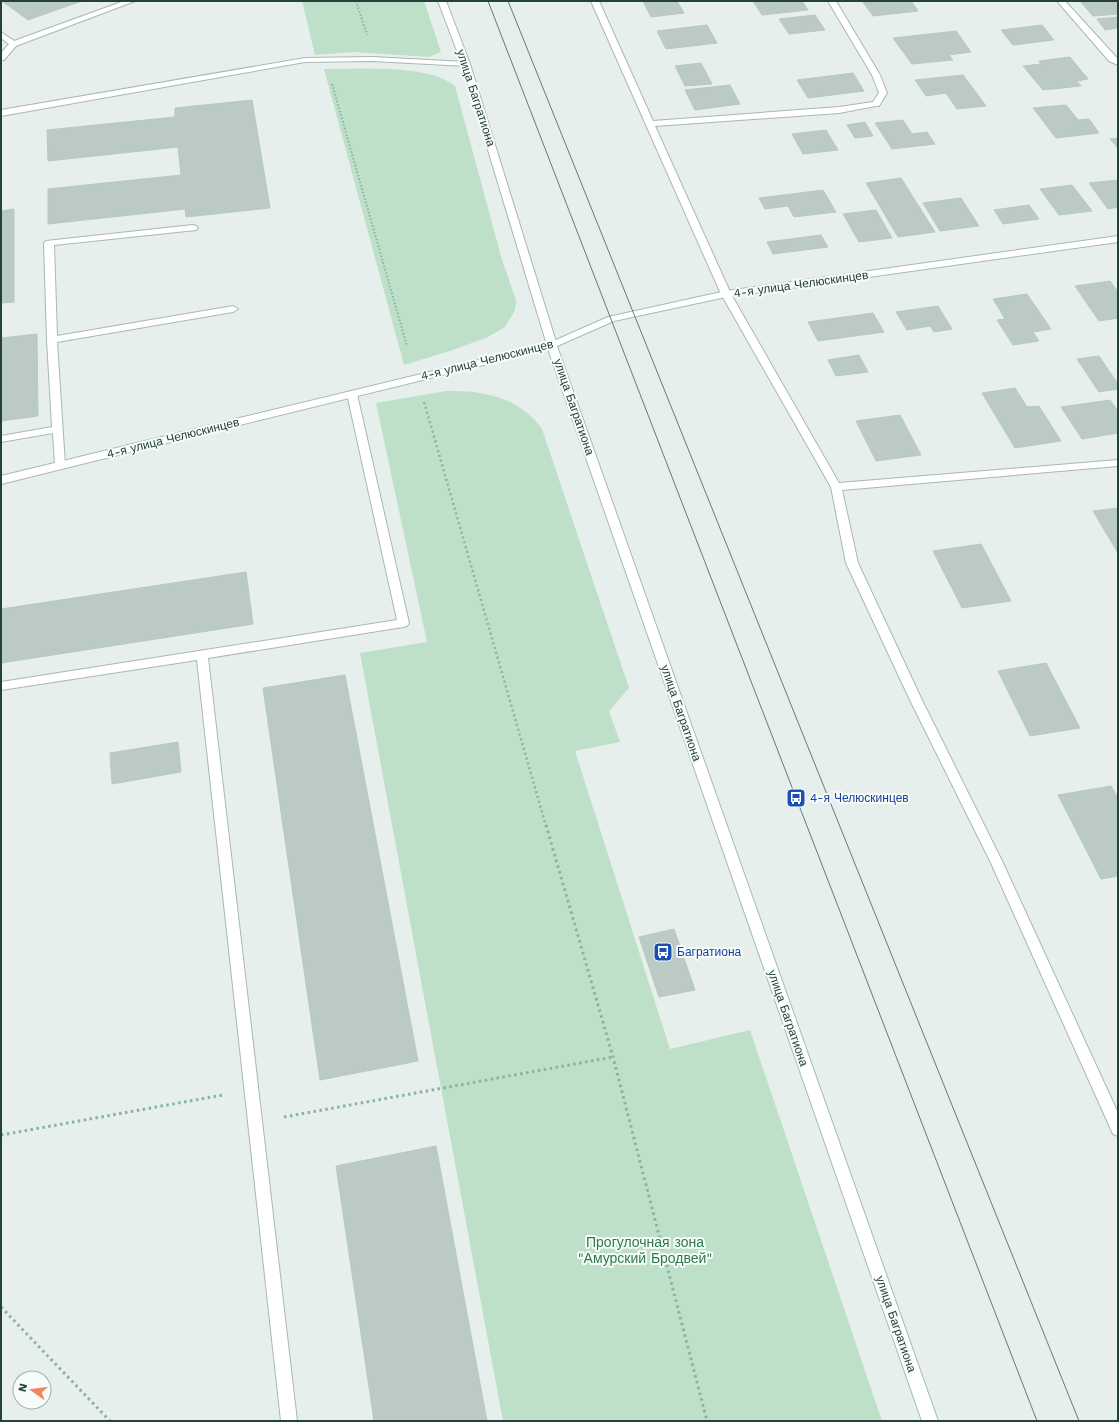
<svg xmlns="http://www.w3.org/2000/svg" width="1119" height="1422" font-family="'Work Sans',sans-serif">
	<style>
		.green { fill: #bfe0c8 }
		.building { fill: #bbcac4; stroke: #b8c9c2 }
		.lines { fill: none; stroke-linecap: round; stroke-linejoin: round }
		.service-casing { stroke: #a8b8b2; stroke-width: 2 }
		.minor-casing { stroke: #a8b8b2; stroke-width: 2 }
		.tertiary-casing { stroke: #a8b8b2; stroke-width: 2 }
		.secondary-casing { stroke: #a4bbb3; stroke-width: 2 }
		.path-far2 { stroke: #86b3a5; stroke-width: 2; stroke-dasharray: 1.5 2; stroke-linecap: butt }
		.path-far1 { stroke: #86b3a5; stroke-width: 2.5; stroke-dasharray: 2 3; stroke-linecap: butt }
		.path { stroke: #86b3a5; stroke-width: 3; stroke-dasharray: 2.5 3.5; stroke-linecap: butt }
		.service { fill: #fff; fill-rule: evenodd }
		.minor { fill: #fff; fill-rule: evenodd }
		.tertiary { fill: #fff; fill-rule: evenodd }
		.secondary { fill: #fff; fill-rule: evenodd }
		.tram { stroke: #5f7d75; stroke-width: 1 }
		.labels { text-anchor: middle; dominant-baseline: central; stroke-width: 4; stroke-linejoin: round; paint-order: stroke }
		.street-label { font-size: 12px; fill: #24423a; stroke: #f7fbf9 }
		.transit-label { font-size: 12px; fill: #164399; stroke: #f7fbf9; text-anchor: start }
		.near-park-label { font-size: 14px; fill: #2d7a4b; stroke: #f7fbf9 }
	</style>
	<rect width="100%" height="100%" fill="#e6efeb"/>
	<g class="green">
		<path d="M302,1h122l17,51 -12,5 -75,-5 -39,3z"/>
		<path d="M324,69c33,0 105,-5 131,17l47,174 14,40 -1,10 -10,17 -17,10 -35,13 -49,15z"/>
		<path d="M446,391c37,-1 73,6 96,38l87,259 -20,23 11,31 -45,9 95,298 80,-19 132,391h-379l-143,-768 67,-11 -51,-239z"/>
	</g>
	<g class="building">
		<path d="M2,1h80l-54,19z"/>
		<path d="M643,1h34l7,12 -33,4z"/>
		<path d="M753,1h49l6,9 -46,5z"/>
		<path d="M873,1h38l7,10 -45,5 -10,-14z"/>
		<path d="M1080,1h38v13l-25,2z"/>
		<path d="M815,15l10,15 -36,4 -10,-15z"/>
		<path d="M1118,17v11l-13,2 -8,-11z"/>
		<path d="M707,25l10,18 -51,6 -9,-18z"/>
		<path d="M1042,25l12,15 -41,5 -12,-15z"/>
		<path d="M956,31l15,21 -22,3 4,5 -41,4 -19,-26z"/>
		<path d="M1070,57l18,22 -11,2 4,5 -38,4 -20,-24 18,-2 -2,-3z"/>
		<path d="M701,63l11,21 -27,2 -10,-20z"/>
		<path d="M853,73l11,18 -56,7 -11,-18z"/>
		<path d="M963,75l23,31 -29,3 -11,-16 -20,3 -11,-16z"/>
		<path d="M730,85l10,19 -45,6 -10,-20z"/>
		<path d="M252,100l18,108 -84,9 -1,-8 -137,15v-35l133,-14 -3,-28 -130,14 -1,-31 128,-13v-9z"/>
		<path d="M1066,105l12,15 11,-1 10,14 -43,5 -23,-30z"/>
		<path d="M903,120l9,14 15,-2 8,12 -43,5 -17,-26z"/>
		<path d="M865,122l8,14 -18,2 -8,-13z"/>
		<path d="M826,130l12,20 -35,4 -11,-20z"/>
		<path d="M1118,138v10l-8,-9z"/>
		<path d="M901,178l34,54 -37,5 -32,-54z"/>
		<path d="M1118,180v27l-10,2 -19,-26z"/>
		<path d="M1072,185l20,26 -33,4 -19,-26z"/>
		<path d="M823,190l13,22 -42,5 -6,-11 -23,3 -6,-11z"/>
		<path d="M961,198l18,28 -39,5 -17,-28z"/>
		<path d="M1029,205l10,14 -36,5 -9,-14z"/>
		<path d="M14,209v93l-13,1v-92z"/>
		<path d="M876,210l16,28 -33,4 -16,-28z"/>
		<path d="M821,235l7,12 -55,7 -6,-12z"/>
		<path d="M1110,281l8,11v26l-19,3 -24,-35z"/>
		<path d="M1027,294l24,35 -18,3 6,9 -26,4 -16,-25 8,-1 -12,-20z"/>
		<path d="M938,306l14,23 -18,3 -4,-6 -23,4 -11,-18z"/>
		<path d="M873,313l11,19 -66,9 -10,-19z"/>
		<path d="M37,334l1,82 -37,5v-83z"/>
		<path d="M859,355l9,17 -32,4 -8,-16z"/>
		<path d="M1099,356l19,28v5l-19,3 -22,-33z"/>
		<path d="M1015,388l12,19 12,-1 22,35 -46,7 -33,-55z"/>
		<path d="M1110,400l8,11v22l-36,6 -21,-32z"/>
		<path d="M900,415l21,40 -45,6 -20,-40z"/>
		<path d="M1118,508v45l-25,-42z"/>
		<path d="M981,544l30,57 -49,7 -29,-57z"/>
		<path d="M246,572l7,52 -252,39v-54z"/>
		<path d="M1046,663l34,65 -50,8 -32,-65z"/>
		<path d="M345,675l73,386 -98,19 -57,-392z"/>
		<path d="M178,742l3,30 -69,12 -2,-31z"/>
		<path d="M1111,786l7,12v78l-17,3 -43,-84z"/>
		<path d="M674,929l21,61 -36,7 -20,-60z"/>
		<path d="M436,1146l51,275h-113l-38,-255z"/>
	</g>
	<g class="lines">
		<defs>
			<g id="service">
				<path d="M124,1h11l-119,45 -12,14h-3v-7l8,-9 -8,-6v-6l13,9z"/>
				<path d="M591,1h8l54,120 186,-14 34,-5 6,-9 -7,-18 -44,-74h8l44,74 7,18 -8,13h-3l-37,7 -184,13 76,168 108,189 279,-23v6l-276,24 16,73 63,135 82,165 115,250v23l-5,-2 -122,-271 -82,-165 -63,-135 -15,-76 -110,-193z"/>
				<path d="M1057,1h8l53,58v6l-9,-4z"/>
				<path d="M193,225l3,1 2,2 -2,2 -142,15 3,91 176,-30 5,3 -5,3 -176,30 8,123 -5,3 -5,-3 -2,-32 -52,9v-6l51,-9 -5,-87 -3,-97 2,-2z"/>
				<path d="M352,391l5,3 52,229 -2,3 -4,1 -195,31 89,763h-16l-84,-761 -196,30v-8l396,-62 -50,-226z"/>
			</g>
			<path id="minor" d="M373,57l93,5 4,2 -4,2 -93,-5 -68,1 -304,54v-6l304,-52z"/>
			<path id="tertiary" d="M438,1h8l24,63 87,281 -2,2h-6l-2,-2 -85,-281z"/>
			<path id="secondary" d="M1118,236v6l-392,55 -112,24 -57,25 381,1075h-16l-374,-1072 -547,135v-8l548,-133 59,-26 118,-26z"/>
		</defs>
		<use href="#service" class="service-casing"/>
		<use href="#minor" class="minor-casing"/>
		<use href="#tertiary" class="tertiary-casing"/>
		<use href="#secondary" class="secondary-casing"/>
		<g class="path-far2">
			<path d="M356,1l11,34"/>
			<path d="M332,84l75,262"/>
		</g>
		<path class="path-far1" d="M424,402l122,424"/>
		<g class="path">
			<path d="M546,825l67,232 94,364"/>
			<path d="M284,1117l329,-60"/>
			<path d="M1,1135l222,-40"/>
			<path d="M1,1307l109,114"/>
		</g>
		<use href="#service" class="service"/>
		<use href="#minor" class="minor"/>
		<use href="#tertiary" class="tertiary"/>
		<use href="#secondary" class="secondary"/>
		<g class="tram">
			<path d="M488,1l549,1420"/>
			<path d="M508,1l571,1420"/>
		</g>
	</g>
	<defs>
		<symbol id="bus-square" viewBox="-11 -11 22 22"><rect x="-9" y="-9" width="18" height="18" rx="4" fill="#1a4fb4" stroke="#f7fbf9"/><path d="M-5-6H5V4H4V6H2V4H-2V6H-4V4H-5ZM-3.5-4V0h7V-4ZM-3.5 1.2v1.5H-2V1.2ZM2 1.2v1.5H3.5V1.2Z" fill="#fff"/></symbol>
	</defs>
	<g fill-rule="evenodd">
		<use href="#bus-square" x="785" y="787" width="22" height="22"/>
		<use href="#bus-square" x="652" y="941" width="22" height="22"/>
	</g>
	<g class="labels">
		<g class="street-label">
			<text transform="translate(476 98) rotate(72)">улица Багратиона</text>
			<text transform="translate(801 284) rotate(-8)">4-я улица Челюскинцев</text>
			<text transform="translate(487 360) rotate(-14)">4-я улица Челюскинцев</text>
			<text transform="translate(574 407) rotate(71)">улица Багратиона</text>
			<text transform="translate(173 438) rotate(-14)">4-я улица Челюскинцев</text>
			<text transform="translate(681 713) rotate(71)">улица Багратиона</text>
			<text transform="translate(788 1018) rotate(71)">улица Багратиона</text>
			<text transform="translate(896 1324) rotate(71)">улица Багратиона</text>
		</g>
		<g class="transit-label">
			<text x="810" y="798">4-я Челюскинцев</text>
			<text x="677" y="952">Багратиона</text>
		</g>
		<g class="near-park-label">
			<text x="645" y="1242">Прогулочная зона<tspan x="645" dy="16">"Амурский Бродвей"</tspan></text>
		</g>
	</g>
	<rect width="1119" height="1422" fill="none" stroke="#24423a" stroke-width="4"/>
	<g transform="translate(32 1390) rotate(284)"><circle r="19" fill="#f7fbf9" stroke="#a3b1ad"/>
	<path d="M0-3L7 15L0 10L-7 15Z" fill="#f4845f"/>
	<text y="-6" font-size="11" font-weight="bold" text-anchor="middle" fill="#24423a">N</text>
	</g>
</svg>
